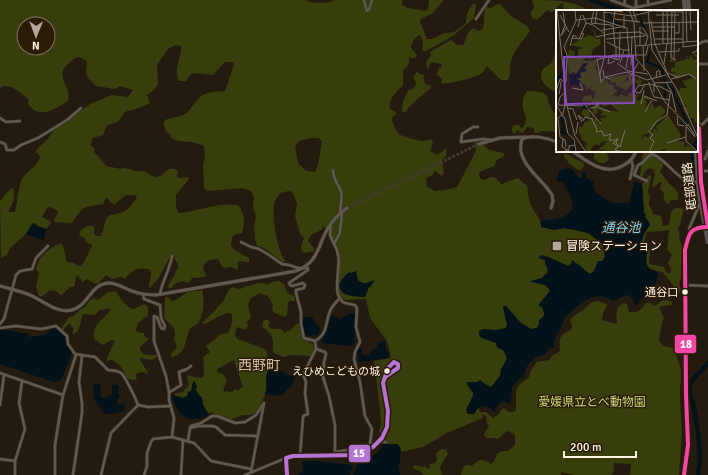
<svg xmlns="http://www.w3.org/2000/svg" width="708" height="475" font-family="Signika,'Noto Sans JP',sans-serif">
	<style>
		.green { fill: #383d0c; fill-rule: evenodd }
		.water { fill: #031119 }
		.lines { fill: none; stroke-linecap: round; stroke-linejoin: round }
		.river { stroke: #031119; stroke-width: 4.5 }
		.minor-tunnel { stroke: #443b2f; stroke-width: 2.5; stroke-dasharray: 2.5 1; stroke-linecap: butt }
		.tertiary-tunnel { stroke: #443b2f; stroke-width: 3; stroke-dasharray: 3 1.5; stroke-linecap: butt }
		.minor-casing { stroke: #3c352d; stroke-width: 3.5 }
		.tertiary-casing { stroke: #3c352d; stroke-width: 4 }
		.trunk-casing { stroke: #3c352d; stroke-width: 5 }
		.minor { stroke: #605950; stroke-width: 2.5 }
		.tertiary { stroke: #605950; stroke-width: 3 }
		.trunk { stroke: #5d5551; stroke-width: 4 }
		.bus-1-casing { stroke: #2b1c07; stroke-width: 7 }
		.bus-2-casing { stroke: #2b1c07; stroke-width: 7 }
		.bus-1 { stroke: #f346a5; stroke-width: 4 }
		.bus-2 { stroke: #b673d3; stroke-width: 4 }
		.poi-dot { fill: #b1a79b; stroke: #2b1c07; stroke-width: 1.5 }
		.bus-dot { fill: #fdf3e6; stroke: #2b1c07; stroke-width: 1.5 }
		.labels { text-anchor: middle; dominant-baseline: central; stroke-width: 3; stroke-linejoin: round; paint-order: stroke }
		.bus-label { font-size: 11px; fill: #fdf3e6; stroke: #2b1c07; text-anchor: end }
		.street-label { font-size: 12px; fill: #fdf3e6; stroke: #2b1c07 }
		.poi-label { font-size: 12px; fill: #fdf3e6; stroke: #2b1c07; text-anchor: start }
		.park-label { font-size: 12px; fill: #c8d979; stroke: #2b1c07 }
		.water-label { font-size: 13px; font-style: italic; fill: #7cd2f7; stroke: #2b1c07 }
		.quarter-label { font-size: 14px; fill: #d2bea5; stroke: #2b1c07 }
		.inset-river { fill: none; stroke: #031119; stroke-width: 2 }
		.inset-road { fill: none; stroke: #7a7165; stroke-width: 1 }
		.view { fill: #8e4ac5; fill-opacity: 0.15; stroke: #8e4ac5; stroke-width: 2 }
		.inset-edge { fill: none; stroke: #fdf3e6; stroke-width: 2 }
		.line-badge { stroke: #2b1c07; stroke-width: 1.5 }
		.badge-label { font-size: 11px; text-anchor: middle; font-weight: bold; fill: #fff }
	</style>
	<rect width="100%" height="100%" fill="#231b0f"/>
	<g class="green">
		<path d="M0,0h307l1,2c9,1 19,2 27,-2h67v5l6,3 17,3 3,-2 1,-9h15l-11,13 -12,6 -1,3 7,17h5l10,-5 12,-2 7,-5 5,-4 1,-10 6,-9h3l-2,14 -21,18 -29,16 -2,-2 1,-9 -2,-5 -2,-1c-5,3 -7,7 -8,13l5,6 1,2 -2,2h-6v6l-6,6v15c-6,7 -16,14 -13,24l6,3v3l-3,1 -2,4c4,4 3,10 8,14 5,3 18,7 24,7 3,0 5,-2 9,-1l1,2 -3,9 7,4 10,-7 -1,8 -4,4 2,14 -3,2 -6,-6 -3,6 -5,1 -1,6 1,4 8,4 15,-2 7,-2 19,-36v-4l-2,-4c7,-4 10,4 16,7 4,1 9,2 13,3l2,1 -1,2 -7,4 -3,6 -14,6 -1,3 1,3 4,2 7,-3h4l7,8 2,-2 14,-5 9,8c1,8 2,16 6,23 4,7 8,10 8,18l14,3 9,-2 19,4 5,1 15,11v6l3,5 -4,6h-4l-4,11 -4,2 -19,-12v2l-3,2 -21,-10 -7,3 6,1 2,12 -6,6 -12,4 15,3 5,5c-1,4 -8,10 -10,16l3,1c4,7 -2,15 -6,21l-6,1 -10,-6 -16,-17 -2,1 4,18 -1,3 -5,2h-16l-6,5 3,3 14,5 1,4 7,4 3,7 -3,7 -3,4 -1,7 -8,10 -2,1c-7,-6 -16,-6 -23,-3l6,8v4l-7,14 2,4h6l4,-6 2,4h6l7,6 6,-4 3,-5 2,-1 5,4h5l2,-3v-16l1,-4 2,-4 10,-8 2,-7 6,-8 12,-2 4,-5 3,-1 4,-3c-1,-11 -1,-17 11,-21l1,-3 -2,-7c5,-8 15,-8 20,-17l7,-2 10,3v2l-4,7 -1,7 15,4c-1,-8 -2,-17 7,-21l3,1 2,8c8,2 13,-3 17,-9h5l3,3c9,-5 7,-8 18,-4v3l-9,1 -4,2 5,10 -2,4 -3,18 4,6 11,2 7,22 -1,25 2,39 -3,41h-49l1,-11 -17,-1v8l-3,4h-37l-13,-3v3h-100l2,-8 4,-2 5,1c8,-8 10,-7 19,-2l3,-3 3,-7 5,-3h6l7,-6v-10l-6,-4 -5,2 -6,6 -3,-1h-9l-2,-4 5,-8 -2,-3 -1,-7 -4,-2 1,4 -36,15 -24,14 -22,5 -1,-5 -3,-3h-13l-5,-13 2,-7 -1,-14 -6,-49 17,-3 -4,-17 -17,-23 -4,-19 -21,1 -8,-3c-4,-16 2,-29 0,-44 -1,-10 -9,-10 -8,-23l-7,-4 1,3c-5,4 -13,3 -15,12l6,7v3l-9,2 -3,-2 -1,-4 3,-9 -4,-4 -5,-18 2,-12 -4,-11 -4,-2 -9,2c-2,3 -5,7 -6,11 -2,14 3,45 11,57l-2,1c-9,-5 -16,-15 -26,-16l-2,-7 -1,-14 2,-8 -3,-9 1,-10 -3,-7 -9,-3 -34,3 -4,-3 -1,-23 2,-9 -1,-10 -12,-4 -14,-1 -7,-3 -1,-4 -4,-2 -2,-7v-4c7,-5 14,-3 21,-7 6,-4 8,-10 13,-15 6,-8 18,-7 27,-8l9,-26 -1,-3h-8l-12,13 -19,-2 -4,2 -4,6h-7c-6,-13 3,-23 2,-35l-6,-1 -7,4 -11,16 1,19 -4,6 -7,5 3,8 -11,5 -12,3 -3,2 -6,9 -11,3 -4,10 -10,3 -3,7 5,4 -1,3 6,6 6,8 15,3 2,-1c9,0 11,5 21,3 4,2 8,6 12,6 10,0 8,-12 21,-7l1,2 -1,5 1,1 10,-1 1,2 -13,16v12l3,6c20,-2 38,-11 59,-8 7,8 7,18 4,28l-8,2 -2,3 -1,7 3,5 15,8v4l-11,-1v7l-1,2 -6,-3 -8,1 -5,-9 -9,1 -5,4 -1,6 3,4 -1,3 -13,1 -3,5c-6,-3 -14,-2 -17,5h-3l-1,-2 10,-18v-4l-5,-7h-3l-12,22 -8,9 -1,-1 2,-14 -2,-4c-12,-1 -17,0 -24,10l-4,-2 -9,2 -6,-4 -8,9 -4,-1 -7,-4 -5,3 -4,-7 -2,2 -2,10h-4l-8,8h-2l-2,-3c-8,-4 -11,1 -17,5l-2,-1 -3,-9 3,-14 -3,-5c3,-12 14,-21 25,-25l2,3 4,16 7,1 4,3h3l3,-4 8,-16 -1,-2 -6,-2v-4l-6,-2 2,-6 6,-4h5l2,1v7l3,2h4c3,-5 3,-17 8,-20 3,-2 9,-2 12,-3 6,-2 12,-10 16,-15l-2,-3h-9l-12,10 -4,-3 -2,-4h-2l-3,6c-4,1 -8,1 -13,2 -10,2 -13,10 -18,17l-17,-1 -1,-2 4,-7v-2l-8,-4 -3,1 -5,9 8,4 1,2 -5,6 -9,-3 -1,-2h-4l-6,10 -16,14 -3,7 -6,3 -1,-57c4,-4 8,-11 12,-13l2,1v11l-5,10v2h6c3,-11 2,-26 9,-36 5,-7 15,-11 16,-19l-4,-5 1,-3 11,-10 4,-7 38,-28 21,-9 17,2 5,-7 -13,-4 -5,3 -19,-3 -9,-9 -1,-6 1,-9c-3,-3 -7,-6 -11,-4 -3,1 -5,3 -7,5 -17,15 4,22 -1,38 -12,7 -29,20 -40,3l1,-4c-7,-6 -20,-19 -29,-12zM24,24h24v24h-24zM312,138h6l4,3 -4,24 -3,7 -9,-1 -8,-8 -3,-17 4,-5z"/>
		<path d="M532,0c20,0 42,0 57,11h-25l-1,-7 -2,-1 -7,8 -3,1 -4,-2 -10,10 -4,-1 -3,-5 4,-7z"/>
		<path d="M500,4l11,12 16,10 3,5c-6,9 -16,19 -19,30 -2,5 0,12 -2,16 -1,4 -4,4 -8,3l-14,-14c-2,4 -4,7 -8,9 -6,3 -33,10 -38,8l1,-4 -6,-5 3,-6 3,-1v-3l-10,-2 -2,2 -1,4h-2l-1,-6 5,-6 -1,-4 21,-12 6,5h6c4,-6 4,-15 11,-17l4,3 5,-2 2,-22 6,1 5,-3z"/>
		<path d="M557,35v57c-8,-2 -19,-11 -15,-21 2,-5 9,-5 11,-11 3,-8 2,-17 4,-25z"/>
		<path d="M417,71l2,3 5,1c-1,5 0,10 6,10l1,3 -16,13 -10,11h-3l1,-11 5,-10c4,-3 8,-2 8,-9l-3,-4z"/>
		<path d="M527,91c33,1 12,9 30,24v17l-15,-1 -4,2h-4v-5l-7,-1 -4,6 -6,-3 -3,4 -2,-3v-3l2,-3h5l2,3 2,-1c1,-2 3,-6 3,-9 0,-3 -2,-6 -3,-9 -1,-6 0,-14 4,-18z"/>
		<path d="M594,151h12l3,8 -4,4h-5l-6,-4z"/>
		<path d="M643,151h5l14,12 1,2 -3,7c3,3 4,5 6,8 5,7 15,10 12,20h-7l-2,4c-5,-1 -6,-7 -5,-11l-4,-4 2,-7h-2l-6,5 -2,-1 3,-11 -2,-6c-7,-2 -8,2 -10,8l-3,-1z"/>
		<path d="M565,153l12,7 6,2 1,4 -3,4h-3l-9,-7 -5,-6z"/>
		<path d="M649,175l2,1v2l-3,14 2,5 -1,7 4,10 8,2 2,10 6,-1c2,-11 0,-20 15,-16l-4,16 -3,4 3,4 -1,4 3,10 -1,30 -2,7 2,5 -2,4h-3l-3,-8 -9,-12 -14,-4 -4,-6 1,-9 -5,-13 1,-5 7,-12 -5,-8 1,-2 -2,-1 -2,-29zM667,230h2l-2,20 5,5 -4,8 3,7v2l-2,2 -3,-2 -2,-5 -15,-3 1,-14 -6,-7 3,-11 15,-1z"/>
		<path d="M279,281l5,3 3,9 7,3 1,5h-5l-2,2 -1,12 -3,2 -9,-4 -3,-3 1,-5 -5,-9 -9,-3 -8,5 -3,6 3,14 -4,4 1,4 -3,4 -8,-3 -1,2 -1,6 2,4 25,9 4,2c2,4 1,7 -1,11l3,10 -2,6v15c-2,5 -6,17 -11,21 -4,3 -7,2 -12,2 -3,1 -5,2 -8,3 -7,3 -19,-2 -23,-6l-3,1c-7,-5 -5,-10 -9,-17 -3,-4 -5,-8 -7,-14l-2,9 -3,1 -1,4 -4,2 -8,-2 -1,-2 9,-2 6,-7 -2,-8 1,-2 5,2 10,1 1,-8 -1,-13 7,-5 -4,-6 15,-12 7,-1c3,-7 6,-13 3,-20 -10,0 -18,8 -27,11l-2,-1c7,-7 15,-14 21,-22 4,-5 3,-10 9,-14l8,2 7,-3 12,-3 10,1 3,-2zM234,360l9,27 -5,3 -4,-1 -1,2 -2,1 -4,-1 -2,1 -2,-2 4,-9 -3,-6 -6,-3 -1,-3z"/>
		<path d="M202,290c3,9 2,29 -6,35 -3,2 -6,2 -7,6 -4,10 -3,24 -18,26v-3l6,-7 -3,-8 1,-5 -1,-6 -10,-10 1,-21h3l4,4c6,-1 9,-5 14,-8 5,-3 11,-1 16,-3z"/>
		<path d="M113,291l4,1c2,6 8,12 13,16l4,1 10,-5 4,3v9c-4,1 -6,5 -10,7l-2,7 1,2 7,1v3l4,2v2l-8,7 1,5 5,3h11v2l-5,3 -12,-2c0,5 6,9 8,15l-1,1 -3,-2 -7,1 -1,3 1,3 -4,1 -7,-2c-2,-8 -6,-14 -14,-18l-6,1 9,-21h-4l-8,5 -9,-6c-3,-16 13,-20 17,-31l-12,2 -4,5 -12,-1 -5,17 -4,3 -2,-1 2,-4 -4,-5h-2l-5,6 -2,-1 8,-12 5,-1 4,-5 7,-4 5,-7 4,-2 4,2 9,-7z"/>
		<path d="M265,320h3l2,2 -2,4 4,3h9l4,4 7,-4 4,-5h3l4,15 10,5 1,6 -3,6 -19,-1 -9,2 -9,-4c-2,-4 -1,-5 -1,-10 0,-8 -5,-12 -11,-16l1,-6z"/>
		<path d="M442,449l4,1 2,4 -8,13 2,8h-18l-4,-4 -8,-3 3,-3 8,2 1,-1 4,3 2,-2v-3l4,-1 3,-3 -1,-7z"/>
	</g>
	<g class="water">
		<path d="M569,168l5,3 4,7 4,-1v-4l4,-1v6l8,4 -1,5 2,4 16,12h17l2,-3 4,-18 8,2 2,29 2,1 -1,2 5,9c-4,6 -11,14 -6,21 1,2 3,3 4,5 -2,6 -3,13 1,17 1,2 8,3 10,5l-8,24 -3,-1 -6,1 -4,7 -3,1 -4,-9 -5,-1 -13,6c-20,-13 -33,4 -49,17 -2,14 -10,15 -10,30h-4l-6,7 -6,1 -7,5 -5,7 -1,6 -6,5 -7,8 -1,17 -8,-3 -4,3 -5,8h-1l-2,-4 -7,-2 -6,2 -4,6h-6l-2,-4 7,-14v-3l-6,-9v-2h10l3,-2 9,7 3,-1 8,-10 1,-7 6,-10 -3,-8 -7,-4 -1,-4 -14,-5 -3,-3v-4l4,-2 13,1 10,-2 1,-3 -4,-18 3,-1 15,17 10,6 6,-1 2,-5v-3l6,-5c-3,-5 0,-7 -6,-9v-2l10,-12 1,-2 -5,-5 -15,-4 12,-3 2,-3 3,-1 1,-5 -3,-5v-4l-7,-2 4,-3 26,11 3,-2v-2l3,-2v2c7,3 10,8 16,12l4,-3 4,-10h4l3,-4 -2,-13 -15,-11 -12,-3 -12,-2 -9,2 -14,-3v-6c16,-2 41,-4 28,-27 -2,-4 -3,-9 -8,-13l-2,1 -3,-2 3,-6 -1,-2 3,-2z"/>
		<path d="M33,223l3,1 1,2 9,3 -2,11 -18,-6z"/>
		<path d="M356,271l2,9c7,6 10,2 17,0l-5,7h-1l-4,10c-8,0 -32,-1 -24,-16 3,-4 5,-7 9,-9l1,1z"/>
		<path d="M351,313h3l2,3 1,17 -3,1c1,5 2,11 -5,12l-27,-3 -1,-3 5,-8 6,-17 8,4z"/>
		<path d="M304,317h8l4,7 4,3v3l-2,5 -8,1 -5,-1 -3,-15z"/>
		<path d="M53,327c11,3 12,8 15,17 1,4 3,7 4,10l-11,26 -7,2 -54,-18v-35l29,5 -1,2 1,1 16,-2z"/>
		<path d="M383,341l3,1c-2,7 -1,6 3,11l-1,5 -29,4 -2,-11 3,-4 2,2v5l6,2 6,-7 3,-1v-4z"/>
		<path d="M267,358l19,17 10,1 -4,9 -11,11 -16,-2 2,-7 -1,-10 2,-6 -3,-10z"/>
		<path d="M195,381l2,6 -2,3 4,6 3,1 1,8 6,10c-6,4 -9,4 -16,4 -13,0 -16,-11 -21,-21l1,-3 10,3 4,-2 1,-4 3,-1 2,-9z"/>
		<path d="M97,383l4,3 -1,9 2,3 6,-1 4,-3v-9l3,-1 4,2 -1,7 2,4 -3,3v4l2,1 4,-2 2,3v5l-14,3h-7l-10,-15 -1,-14z"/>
		<path d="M384,444h13l3,3 1,5 -1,2v9l-2,1 2,11h-47l5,-13c13,-3 20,-8 26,-18z"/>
		<path d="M302,461h17l33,4 1,1 -3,9h-53l6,-4z"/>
	</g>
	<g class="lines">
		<g class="river">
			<path d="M591,0l31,11"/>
			<path d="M660,11l4,-1 5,1"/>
			<path d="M693,151l2,29"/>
			<path d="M695,184l1,6"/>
			<path d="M698,475c4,-22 0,-45 -4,-67 -1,-8 -7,-15 -4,-24 4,-8 13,-14 18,-21"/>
		</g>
		<path class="minor-tunnel" d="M371,444l13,-2"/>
		<path class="tertiary-tunnel" d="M347,208l132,-64"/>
		<defs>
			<g id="minor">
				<path d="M364,0l3,11 2,-1 3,-10"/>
				<path d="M611,0l22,8 38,-8"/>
				<path d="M624,5l1,-5"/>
				<path d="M648,5v-5"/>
				<path d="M636,7v-7"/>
				<path d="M476,19l13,-19"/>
				<path d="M697,45l5,-3 6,-1"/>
				<path d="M697,64h11"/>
				<path d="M0,118l6,4 14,-1"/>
				<path d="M478,127h-5l-11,7 -1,8 22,-3 8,1"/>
				<path d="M698,128l10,-9"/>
				<path d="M0,142l5,2 2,6h7l7,-5 17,-7 29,-18 14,-12"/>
				<path d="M699,159h6l3,-8"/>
				<path d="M333,170c0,9 5,14 8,21 2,8 -1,15 -1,23"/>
				<path d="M701,171h7"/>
				<path d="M630,179l3,-13 -2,-6"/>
				<path d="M647,181l-13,-6 4,-10c7,-2 9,-9 14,-11 17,6 25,30 46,28"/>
				<path d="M342,212l-2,21 -6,11c12,18 -5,47 9,58 3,2 8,2 12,3l2,3 -1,19 4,15 -5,10 -1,7 6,23 5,34 7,13 -2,15"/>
				<path d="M331,224l-1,11 4,9"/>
				<path d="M690,232l-1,-3 10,-24 2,-1"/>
				<path d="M241,242l10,5 8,2 7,4 16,11 7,1 9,3h10v2l-19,13 1,2 2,1 11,-3 2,2 -1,3 -8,2v3l5,19v12l3,14 11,3"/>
				<path d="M685,285l23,1"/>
				<path d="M143,294l1,5 16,6 1,13 4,8 -1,3 -3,-1 -4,-11 -3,-1v25l12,35 3,16v8l5,18 -2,19"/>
				<path d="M160,294c2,-13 10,-24 12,-38"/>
				<path d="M0,324l4,-5 12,-44 4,-4 12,-2 4,-11 12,-12"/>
				<path d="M0,328l16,-2 25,3 15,-3 11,10 1,8 7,10 20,3 13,13c4,1 9,0 13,3 4,3 15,26 17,32l10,2 23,-1"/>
				<path d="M316,349l9,3 1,2 -2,8 -1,15 6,19 6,29v30"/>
				<path d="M0,373l63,22"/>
				<path d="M170,392l11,-7 -2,-13 8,-3 4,-3"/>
				<path d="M0,405l4,-30"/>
				<path d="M190,428l1,-2 10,-3 11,-7h5l18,7 10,-1 11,-7 8,-12 -13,69"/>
				<path d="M188,441l2,-13 9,-2h13l4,1 9,8 33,1"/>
				<path d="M384,442h2"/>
				<path d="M335,452l13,-2 23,-6"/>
				<path d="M300,456l3,-38v-2l5,-2 -3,-21 1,-11 -3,-7 13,-26 -1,-8c13,-7 10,-18 15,-30 2,-5 6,-9 10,-13"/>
				<path d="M0,459l15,2"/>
				<path d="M15,475v-14l10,-32 -6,-26 3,-22"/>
				<path d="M55,475v-30l8,-50 13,-40"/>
				<path d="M73,475l9,-62v-10l-3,-21 3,-26"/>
				<path d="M101,475l10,-42 27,-28"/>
				<path d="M144,475l3,-9v-13l4,-11 2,-3 19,-2 22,6 17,18 40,8"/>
				<path d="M181,475l2,-35"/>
				<path d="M245,475l41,-17"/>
			</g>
			<g id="tertiary">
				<path d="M479,144l21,-6 26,-1"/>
				<path d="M572,151c15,10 33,26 52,14 6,-3 10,-8 12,-14"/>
				<path d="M551,208l2,-7 -1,-6c-10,-17 -38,-33 -30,-56 9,-5 26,-1 35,3"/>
				<path d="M0,286c10,3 20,5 30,9 12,5 27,19 42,15 16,-4 19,-26 36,-27 9,0 16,5 24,8 8,3 15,4 24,4l140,-24c23,-9 21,-24 32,-43 5,-8 12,-15 19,-20"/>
				<path d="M287,475l-1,-17 7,-2 67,-2 12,-5 10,-12"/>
				<path d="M684,475l4,-30v-21l-2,-29 -1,-145 3,-13 4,-7 7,-3h7"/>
			</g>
			<g id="trunk">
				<path d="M684,0l1,11"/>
				<path d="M688,0l1,11"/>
				<path d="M697,112l4,70 7,46"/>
				<path d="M696,151l3,42 9,49"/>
			</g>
		</defs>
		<use href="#minor" class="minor-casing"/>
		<use href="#tertiary" class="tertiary-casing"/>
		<use href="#trunk" class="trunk-casing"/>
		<use href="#minor" class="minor"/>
		<use href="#tertiary" class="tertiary"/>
		<use href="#trunk" class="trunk"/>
		<defs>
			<g id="bus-1">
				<path d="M699,128l2,54 7,45"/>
				<path d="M684,475l4,-30 -2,-50 -1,-145c4,-16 4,-23 23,-23"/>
			</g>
			<g id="bus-2">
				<path d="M394,362l4,2v4l-13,9 3,-9z"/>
				<path d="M287,475l-1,-17 7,-2 63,-1 17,-8 9,-9 5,-11 1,-16 -5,-28 2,-6"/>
			</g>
		</defs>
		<use href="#bus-1" class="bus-1-casing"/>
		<use href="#bus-2" class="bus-2-casing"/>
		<use href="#bus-1" class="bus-1"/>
		<use href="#bus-2" class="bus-2"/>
	</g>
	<rect class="poi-dot" x="552" y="241" width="10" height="10" rx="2"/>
	<g class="bus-dot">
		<circle cx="685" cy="292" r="3.5"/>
		<circle cx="387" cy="371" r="3.5"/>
	</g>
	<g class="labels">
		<g class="bus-label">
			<text x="678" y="292">通谷口</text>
			<text x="380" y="371">えひめこどもの城</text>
		</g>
		<g class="street-label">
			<text transform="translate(690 186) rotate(-96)">砥部道路</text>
		</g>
		<g class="poi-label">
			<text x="566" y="246">冒険ステーション</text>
		</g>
		<g class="park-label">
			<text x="592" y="402">愛媛県立とべ動物園</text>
		</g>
		<g class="water-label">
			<text x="621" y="228">通谷池</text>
		</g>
		<g class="quarter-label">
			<text x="259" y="365">西野町</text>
		</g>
	</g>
	<g transform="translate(556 10)">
		<rect width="142" height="142" fill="#231b0f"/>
		<path d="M37,20h1l2,5 1,-1 -2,5 5,-1 1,6 -8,5 -2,6 2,2 -3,2 -2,-5 -5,7 13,-1v10l5,4 1,7 2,-3 2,6v-6l3,6 5,1v4l4,1 -7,7 6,-2v3l8,-9 -9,-3v-4l-5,1 -2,-6 21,-3v3h-4v3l-5,4 13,-7 4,4 1,-4 3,5 -3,4 -4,-4 -14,12 6,3 3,-5 8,3 -2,-1v-2l3,3 3,-4 -6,8 4,2 4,-5 5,2 1,2 -6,-1 3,3 -2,6 5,-5 -3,5h2l3,-5 3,6 5,-4 6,6 -16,21 -8,4v4l1,-4 5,1 7,-9 3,6 -2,-7 12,-12 13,20 -3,6 7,1 -1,6 4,-3 9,7h-33l2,-4 -8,4h-55v-3l-7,3 12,-11 -7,1 -2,4 -3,-2 -5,4 1,4h-5l-2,-6 3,-3 -6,-3 -2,-5 3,-1h-4v-8l3,1 3,-5 5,-2 -9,-6 3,-6 9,4 -1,-4 3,-4 -2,-2 -5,5 -2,-2 5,-2 1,-3 -4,3 1,-4 -3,4 -4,-3 2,-4 7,-1 2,5 3,-8 -6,-3 2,-4 -5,5 -2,-2 2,-2 -13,-7 6,-1 1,-7h6l-3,-3 4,-5h-5l-7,11 -2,-2 -5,2 -2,-14 2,-11 6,3 -2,6 5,-1v-8l6,-1 -14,-3 19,-10 6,2zM48,93l-3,5 9,-4 9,8 -20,-4 -1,-3zM42,99l5,3 -3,3 8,1 -9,3 3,1 -4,4 -1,-5 -4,-1v-4l-2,4 -2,-2 2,-1 -2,-3 8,2zM139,43l3,3v68l-4,-3 1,-2 -8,-2 3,-2 -4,-1 -3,-7 5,-1 -5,-2 -5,-12 3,-4h6l-5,-7 11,-3 -6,-5 -3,4 -9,2 1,-3 -4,-2 5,-1 -6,-1v-2l1,-3 3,1v-6h-6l2,-3 6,3 9,-3 1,-3 2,-2 -2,4 2,2 1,-5 4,5 3,-2 -4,-3z" fill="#383d0c" fill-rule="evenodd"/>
		<path d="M32,53l-4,5 3,3 -7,2 1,5h-6l6,3 -3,2 1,4 -5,-3 -3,2 -1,-11 6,-1 8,-10z" fill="#031119"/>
		<path class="inset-river" d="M51,0l5,10 8,5 -3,7M82,0l6,19M94,42l-3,10 14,6 5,16 8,6v7l7,11 7,17M0,74l10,-18 -1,-14M108,89l2,-14M12,92l21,7M4,105l4,11 -2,6 7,3M142,129l-4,5 4,6M17,130l1,12"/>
		<path class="inset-road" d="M1,0l10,96 8,30 11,16M38,0l-3,13 20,2 2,2M52,0l15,2M73,0l5,13 2,36 12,13 17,30 23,24M77,0l4,13M92,0l4,40 24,38 22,50M111,0l1,33M116,0l-1,48 5,2M130,0l1,32M134,0l1,20M48,1l1,47M107,1v32M127,1v36l15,-2M7,2l2,13 -4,11 5,-8M48,2l28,4 21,-5 30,1M4,5l9,17M27,5l3,8 7,2 11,8M100,5h23M59,9l25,3M20,10l19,-2 32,10 2,28M95,11l4,23 14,33M87,13l55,-1M39,14l2,-14M22,17l3,-12M84,17v19M86,17l6,9 -3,10M96,17h23M68,19v-13M46,20l19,-3M96,21h17M119,23h4v-10M40,27l18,-4 26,-1 7,4M16,28l9,1 3,-5 -3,-1M23,29l7,-16M50,29l39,-3M99,29h28M51,32l16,8h7M14,36l3,-11 4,2M79,36l63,-5M87,36l1,25M59,37l-2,-22 2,-14M103,42l20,-1v-3M136,43l5,-2 1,-7M53,47l10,3 1,-27M53,47l-1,7 7,-3M118,49l1,-49M40,50l18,-5h32l2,-9M41,50l4,21M60,50v-13M61,53l11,8 20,3M64,53l4,-13M108,54l3,-21M75,55l1,-29M70,58l2,-12M47,60l1,7 6,2M112,63l11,5M44,64l4,-16M100,68l1,-7h3v6M73,69l9,-16M115,69l18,-5 7,5M3,70l2,3 -2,11M10,72l1,-27 -3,-8 12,-26 -1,-11M93,72v2l12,3 11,6 4,19M110,72l6,11M44,73l5,-6 22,-5 20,8 19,-5M16,78l11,2 -3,-7M0,81l4,-12 3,2M76,81l8,2 5,-9M79,81l3,-5 11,-2 5,13 16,3M9,82l-5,5 -2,8 25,1M98,82v-9l18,-1M88,86l13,5M85,94l3,-14M0,95l9,14 3,15 6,5 2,13M29,95l16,19M12,98l5,1 4,11M34,98l6,-1 2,-5v5l12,5M89,102l7,-12M121,106l1,9 6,1M2,108l2,19 5,3 1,7M2,108l5,-4 3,-15M27,111l2,-4 7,2 5,11 -1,2 6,-1 2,5 7,-2 -2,6h8l-4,3 5,3 -3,4 8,2M26,112l-4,-7 6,5M132,114l7,12M130,115v16l12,11M131,117l8,10M20,124l2,-12M7,129l-1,8 9,5M60,129h2l-2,4 4,4 5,-17M111,133l19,-6M7,142l6,-3v-3l6,-1M93,142l5,-11 -4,-3 3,-3 -4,-3 7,-10 11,-7 3,-22"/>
		<path class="view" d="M77,46l1,47 -69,1 -1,-47z"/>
		<rect width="142" height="142" class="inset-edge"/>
	</g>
	<g class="line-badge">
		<rect x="674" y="334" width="23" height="20" rx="4" fill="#f346a5"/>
		<rect x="348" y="444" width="23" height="19" rx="4" fill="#b673d3"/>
	</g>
	<g class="badge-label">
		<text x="686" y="348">18</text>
		<text x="359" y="457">15</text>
	</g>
	<g transform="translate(36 36) rotate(181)"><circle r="19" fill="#2b1c07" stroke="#7f7260"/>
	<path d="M0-3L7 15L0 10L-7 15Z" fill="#b1a79b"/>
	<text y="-6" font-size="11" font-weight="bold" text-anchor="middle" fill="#fdf3e6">N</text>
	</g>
	<path d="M564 451v6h72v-6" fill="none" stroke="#fdf3e6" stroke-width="2"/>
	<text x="570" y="451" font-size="12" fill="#fdf3e6" stroke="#2b1c07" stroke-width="3" paint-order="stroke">200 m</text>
</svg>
